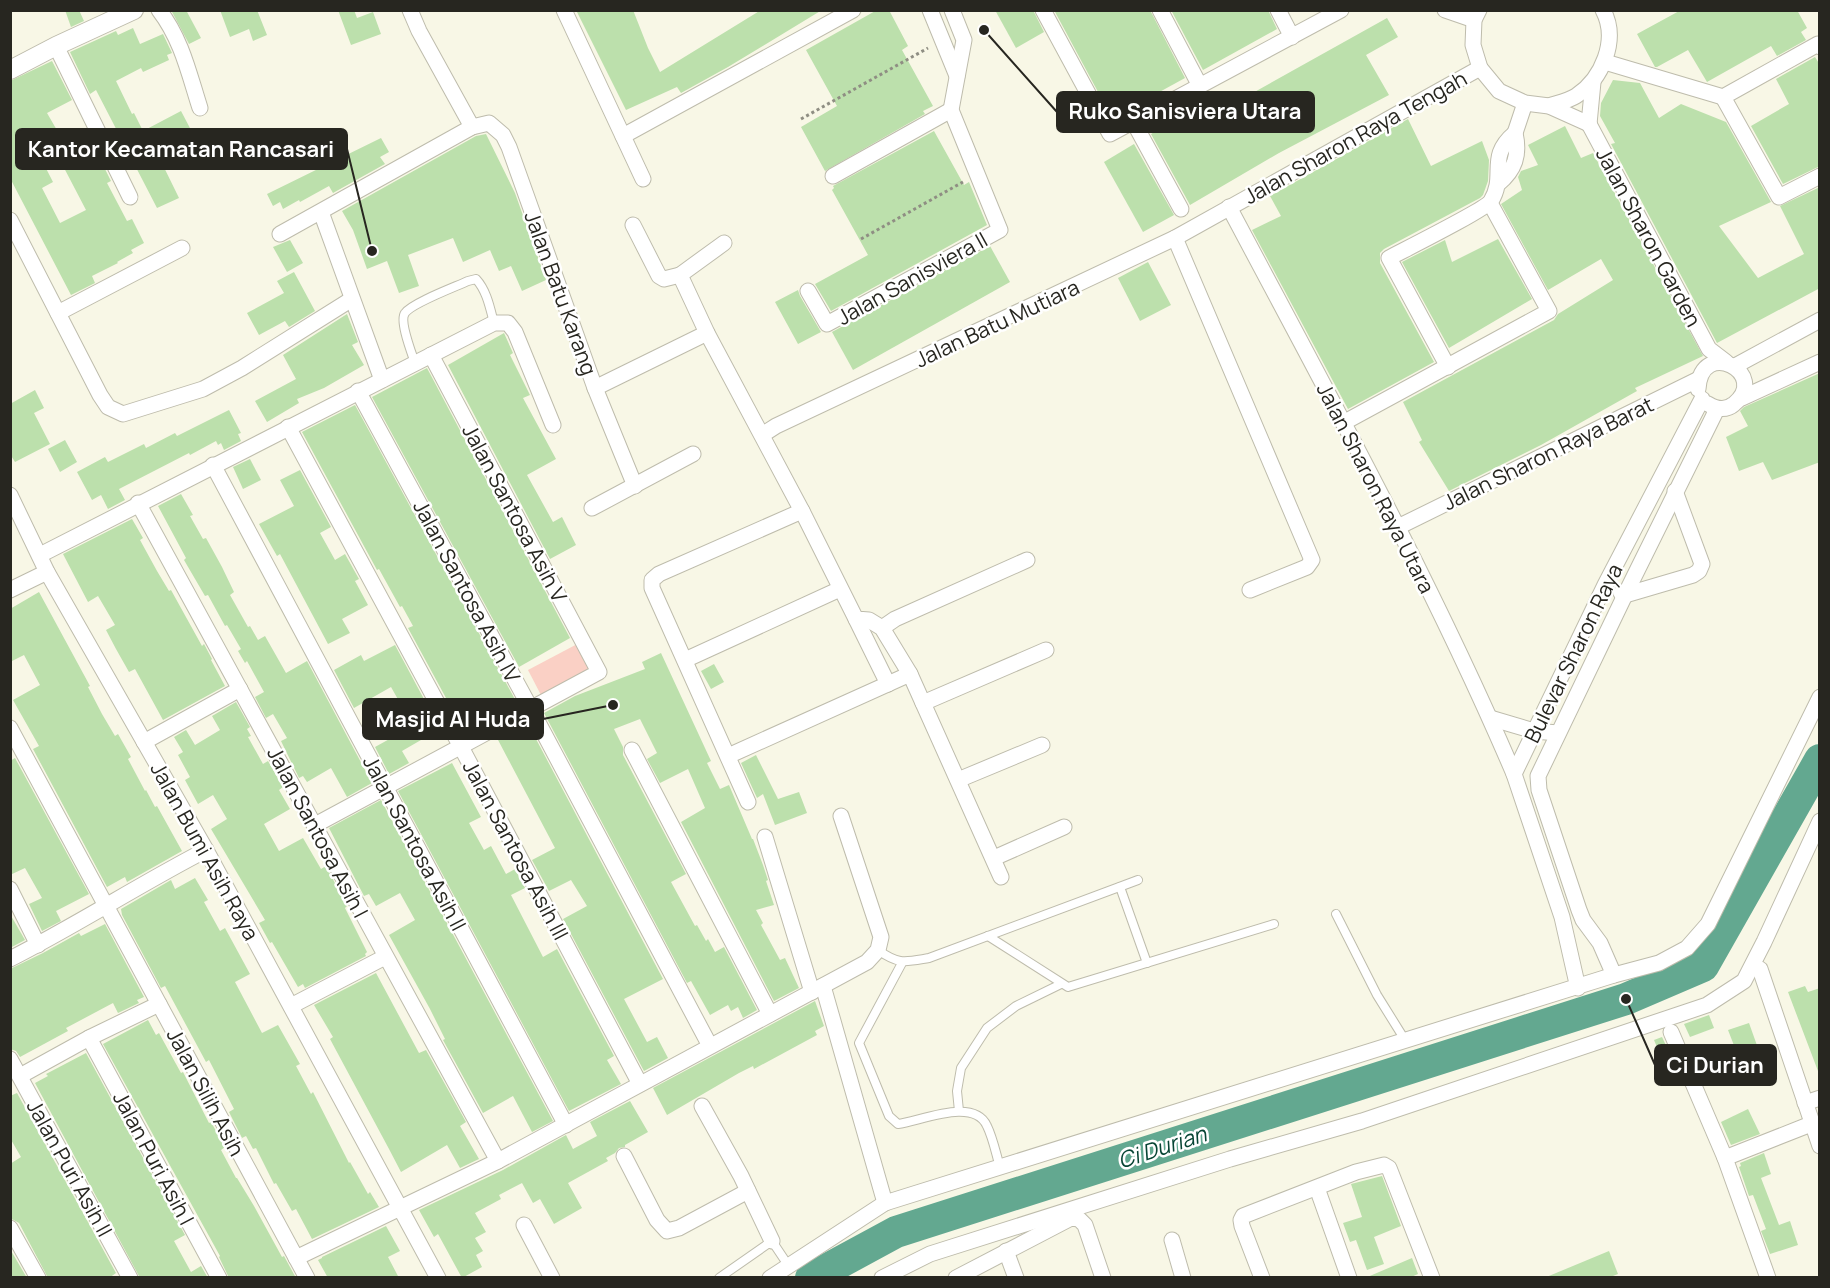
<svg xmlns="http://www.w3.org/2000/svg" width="1830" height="1288" font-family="Manrope,sans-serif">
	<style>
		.green { fill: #fad0c5 }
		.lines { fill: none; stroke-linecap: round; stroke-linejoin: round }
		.river { stroke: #63a890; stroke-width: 32 }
		.building { fill: #bce0ac }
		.service-casing { stroke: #bebcac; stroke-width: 10 }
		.minor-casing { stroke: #bebcac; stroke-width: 17 }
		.tertiary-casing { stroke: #bebcac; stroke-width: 20 }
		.path { stroke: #8f8e83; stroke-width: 3; stroke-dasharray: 3 3; stroke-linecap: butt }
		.service { stroke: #fff; stroke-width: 8 }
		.minor { stroke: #fff; stroke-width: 15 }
		.tertiary { stroke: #fff; stroke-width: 18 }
		.labels { text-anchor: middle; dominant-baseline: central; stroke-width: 5; stroke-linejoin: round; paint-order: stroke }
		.street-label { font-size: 21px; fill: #272620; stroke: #fff }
		.water-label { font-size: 22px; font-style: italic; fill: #074534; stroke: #fff }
		.leader { fill: none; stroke: #272620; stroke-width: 2 }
		.callout-dot { fill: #272620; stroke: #fff; stroke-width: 2 }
		.callout { fill: #272620; stroke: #272620; stroke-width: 2 }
		.callout-label { font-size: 22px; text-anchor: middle; font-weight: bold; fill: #fff }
	</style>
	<rect width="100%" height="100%" fill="#f8f7e6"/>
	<path class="green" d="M581,642l14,27 -53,28 -14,-27z"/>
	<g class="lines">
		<path class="river" d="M811,1278l85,-46 730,-233 77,-33 117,-206"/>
	</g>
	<g class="building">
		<path d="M65,10h14l5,11 -13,6z"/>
		<path d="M171,10h15l15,28 -12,6z"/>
		<path d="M220,10h37l10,25 -14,6 -4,-12 -19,8z"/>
		<path d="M338,10h16l3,8 16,-6 8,22 -30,11z"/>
		<path d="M576,10h57l15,38 12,24 101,-62h61l-94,57 -47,26 -4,-6 -51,23z"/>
		<path d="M877,10h12l19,36 -6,4 31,56 -10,5 2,3 -100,57 -24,-44 36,-21 -31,-56z"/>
		<path d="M995,10h38l11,22 -28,16z"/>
		<path d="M1054,10h96l35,68 -73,40z"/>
		<path d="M1171,10h97l9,19 -74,41z"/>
		<path d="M1681,10h116l10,18 -6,4 5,8 -29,16 -6,-10 -64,36 -19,-32 -31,17h-2l-18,-33z"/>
		<path d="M1387,18l11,19 -32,18 23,40 -110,58 -89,52 -39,-71 39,-22 7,12z"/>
		<path d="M133,28l7,16 23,-10 9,19 -5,2 2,5 -26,12 -2,-4 -25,13 16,33 2,-1 9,18 38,-20 10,19 -36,19 24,49 -22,10 -61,-118 -6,4 -20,-42 46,-21 2,4z"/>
		<path d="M1815,57l5,8v101l-37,18 -32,-58 38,-22 -13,-25z"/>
		<path d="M52,61l20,39 -25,13 11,19 -24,13 19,37 -11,6 18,35 26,-13 -24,-46 27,-13 9,19 6,-3 7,14 -4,2 20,38 5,-2 12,24 -13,7 2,3 -16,9 1,1 -26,13 3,7 -24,12 -61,-117v-97z"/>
		<path d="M1613,80l27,3 19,35 22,-14 45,18 45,80 -52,24 39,52 46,-24 -24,-48 40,-19v101l-103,55 -106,-199 4,-1 -15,-27 1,-13z"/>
		<path d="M1408,119l23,47 51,-25 7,19 -1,21 -5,14 -3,3 -96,51 -4,4v10l54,99 -86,47 -96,-179 29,-14 -11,-20z"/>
		<path d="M1565,126l16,32 12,-5 110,203 -68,32 2,3 -96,54 -92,46 -30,-49 3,-2 -19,-38 151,-82 4,-6 55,-34 -12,-21 -53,31 -47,-86 21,-14 -4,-13 3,-6 17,-6 -10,-20z"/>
		<path d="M934,131l30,54 5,-3 18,43 -156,86 -16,-27 53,-29 -36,-65 2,-2 -1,-2z"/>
		<path d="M486,134l29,59 31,87 -24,11 -11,-25 -12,5 -9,-21 -27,12 -10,-24 -45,17 11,31 -20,7 -12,-32 -20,8 -14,-39 -11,-19 134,-75z"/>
		<path d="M381,138l8,14 -9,5 5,7 -52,29 -4,-7 -29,16 -1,-2 -16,9 -3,-7 -7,4 -6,-12z"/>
		<path d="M1134,144l40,71 -31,17 -39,-70z"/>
		<path d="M1498,239l34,60 -83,49 -47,-86 43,-22 7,22z"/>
		<path d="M290,240l13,23 -16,9 -14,-25z"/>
		<path d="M990,246l20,36 -157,88 -21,-38z"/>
		<path d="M1148,262l23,43 -31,16 -22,-43z"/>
		<path d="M294,272l21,39 -26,16 -4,-6 -26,14 -12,-22 37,-20 -7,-12z"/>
		<path d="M798,290l2,6 21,36 -23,12 -23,-42z"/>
		<path d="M347,314l11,28 -6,3 12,20 -40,23 -27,11 2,4 -32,19 -12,-21 41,-22 -13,-24z"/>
		<path d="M504,333l9,20 -3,2 20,40 -7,3 33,61 -29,16 26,47 9,-5 14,28 -26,14 -102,-194z"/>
		<path d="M427,368l143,270 -51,29 -147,-270z"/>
		<path d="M1820,373v89l-48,18 -9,-18 -24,9 -13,-34 22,-11 -8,-15 4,-4z"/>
		<path d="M35,390l9,18 -10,5 16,31 -35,18 -5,-8v-50z"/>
		<path d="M355,405l163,300 -53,28 -57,-105 5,-2 -11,-20 -2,1 -21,-38 -2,1 -75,-138z"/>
		<path d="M229,410l12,23 -3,1 3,7 -17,9 -3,-7 -3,2 -2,-4 -26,14 -1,-2 -70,36 6,11 -17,9 -7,-14 -9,5 -15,-28 28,-15 3,5 36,-18 2,4 29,-15 2,3z"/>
		<path d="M65,440l12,22 -17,10 -12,-23z"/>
		<path d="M250,459l11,21 -18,9 -10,-22z"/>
		<path d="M300,470l31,57 -11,6 15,27 10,-6 14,25 -4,2 13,24 -26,14 8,14 -22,11 -48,-90 -3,2 -18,-32 35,-18 -14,-26z"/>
		<path d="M181,494l12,21 -3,1 13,23 3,-1 16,29 12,25 -4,3 18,32 2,-1 8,14 7,-4 21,37 21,-12 65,122 -25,14 -16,-29 -24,14 -4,-6 -4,2 -18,-37 6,-3 -14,-24 -7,4 -11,-21 9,-5 -17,-31 -2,2 -7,-12 3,-2 -14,-24 -2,1 -17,-31 -3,1 -21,-36 2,-2 -28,-52z"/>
		<path d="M132,519l11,19 -3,2 17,31 12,20 2,-1 31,56 2,-2 8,15 -1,1 14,26 -62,34 -28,-51 -6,3 -13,-23 -10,-19 9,-5 -17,-29 -10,6 -25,-48z"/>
		<path d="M39,592l51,94 -2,1 14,27 13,22 3,-2 13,23 -3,2 17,32 1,-1 9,17 2,-1 25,45 -55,31 -2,-5 -18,10 -74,-138 6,-3 -26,-46 27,-15 -16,-30 -14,7v-53z"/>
		<path d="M395,645l45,84 -38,22 7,12 -20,11 -14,-27 38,-21 -22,-39 -37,21 -20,-38 27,-15 3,6z"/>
		<path d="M661,653l50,108 -4,2 13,26 9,-4 23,54h1l10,26 5,15 -2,1 8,24 -18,5 7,13 -2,2 19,35 5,-2 14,30 -25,13 -93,-179 24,-14 -17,-39 -28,14 -13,-24 10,-6 -17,-34 -26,10 9,18v8l63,119 -15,8 24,44 2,-1 9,16 2,-2 7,13 9,-5 33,63 -14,8 -5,-11 -7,4 -3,-6 -18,10 -19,-34 -4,2 -143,-270 31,-17 70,-27 -3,-7z"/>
		<path d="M714,664l10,18 -13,7 -10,-18z"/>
		<path d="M236,702l14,25 -3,2 4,7 -3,1 15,27 5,-3 15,26 -4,3 11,19 -26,15 15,27 24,-13 18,31 5,-3 21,40 -2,2 22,44 -2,2 1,2 -61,32 -2,-4 -5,3 -26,-45 -2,1 -11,-20 6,-3 -54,-91 16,-10 -14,-24 -15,9 -13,-24 5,-3 -12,-22 5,-3 -9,-15 12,-7 9,15 25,-15 -8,-14z"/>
		<path d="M527,722l136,257 -39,20 23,43 10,-5 11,21 -24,13 -81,-152 24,-13 -16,-26 -22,11 -17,-31 23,-12 -58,-110z"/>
		<path d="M756,755l22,44 21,-7 8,21 -32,12 -12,-31 -6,4 -16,-35z"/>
		<path d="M15,758l74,136 -33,17 5,10 -19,10 -13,-27 13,-6 -17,-30 -15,7v-114z"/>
		<path d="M452,763l29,54 -12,6 15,27 7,-4 15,28 9,-5 10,19 -14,7 32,62 14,-8 57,107 -7,4 14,24 -52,27 -171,-320z"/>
		<path d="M381,800l172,321 -21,11 -19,-36 -30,17 -40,-73 2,-1 -15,-30 -41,-74 26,-15 -15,-27 -24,13 -7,-12 -5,2 -35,-68z"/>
		<path d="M195,878l13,22 -4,2 16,29 5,-3 25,46 -15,8 27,51 16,-8 22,39 -4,2 15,28 2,-2 36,71 1,-1 18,32 2,-2 9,15 -67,32 -16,-30 -4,2 -16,-28 -2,1 -18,-36 -3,1 -7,-13 -4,2 -13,-26 5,-3 -25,-49 -3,2 -41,-76 -4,2 -39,-73 -1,-6 50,-29 4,9z"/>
		<path d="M10,914l15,26 -15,8z"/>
		<path d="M105,924l39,73 -7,3 2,3 -21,10 -5,-10 -47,25 2,3 -48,26 -4,-6 -6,-2v-80l33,-16 36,-20 2,3z"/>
		<path d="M376,973l43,80 7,-3 40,72 -6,4 19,33 -19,9 -13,-23 -46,27 -12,-23 -59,-110 3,-2 -19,-32z"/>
		<path d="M1805,986l3,6 12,-4 -2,83 -30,-79z"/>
		<path d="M815,1001l9,25 -9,5 2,4 -63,34 -1,-3 -14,7 -72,42 -14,-27z"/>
		<path d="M1709,1015l5,13 -24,9 -6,-13z"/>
		<path d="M148,1020l8,15 3,-2 22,40 2,-1 26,51 2,-1 14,25 -4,3 15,28h1l17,28 28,51 2,-1 12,22h-67l-10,-21 1,-1 -117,-212z"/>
		<path d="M1749,1023l10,28 9,-3 8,20 -29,11 -19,-49z"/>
		<path d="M1662,1037l9,19 -9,3 -8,-19z"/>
		<path d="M86,1053l99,182 -11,6 17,31 10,-6 7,12h-68l-105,-195 13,-7 -2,-2z"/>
		<path d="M17,1093l99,180 -7,5h-61l-29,-55 -9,-5v-54l11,-7 -11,-19v-42z"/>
		<path d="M630,1101l18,31 -23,13v2l-6,1 -4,5 -9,5 2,3 -40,22 14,25 -28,16 -14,-25 -7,4 -11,-20 -23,12 2,4 -26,14 11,19 -11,6 8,13 -7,4 6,12 -20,11 -24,-44 -4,3 -15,-27 84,-40 63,-35 7,14 24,-13 -7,-14z"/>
		<path d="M1748,1109l12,25 -29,11 -10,-23z"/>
		<path d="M1764,1153l7,21 -10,4 5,13 13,34 11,-4 8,24 -28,9 -9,-23 5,-2 -13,-34 -4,1 -10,-29 2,-1 -1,-3z"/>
		<path d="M1382,1176l19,50 -27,11 10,27 -17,6 -11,-30 -6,2 -7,-19 19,-6 -11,-33z"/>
		<path d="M386,1226l14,25 -12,6 11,21h-71l-10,-18 4,-2v-1z"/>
		<path d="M10,1249l17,29h-17z"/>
		<path d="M1609,1251l9,23 -10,4h-64z"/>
		<path d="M1412,1258l6,16 -9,4h-44z"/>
	</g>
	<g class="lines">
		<defs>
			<g id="service">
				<path d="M415,363c-3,-9 -16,-42 -10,-50 7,-10 50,-26 63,-32l8,-2c11,12 14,29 18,44"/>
				<path d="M1120,887l27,76"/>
				<path d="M1336,914l41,81 28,45"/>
				<path d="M988,936l80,51 206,-63"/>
				<path d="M878,950c21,15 27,12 51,8l209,-78"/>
				<path d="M902,963l-43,80 30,73 9,8c23,-3 76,-27 89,2 6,12 9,28 13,41"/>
				<path d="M959,1111l-2,-20 4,-23 26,-40 29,-22 45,-22"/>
				<path d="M719,1278l53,-37 16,24"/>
			</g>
			<g id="minor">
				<path d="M159,10c23,30 30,64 41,98"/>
				<path d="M410,10l9,21 53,96"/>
				<path d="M564,10l79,169"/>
				<path d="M930,10l27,66"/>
				<path d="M1043,10l67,124 231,-124"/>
				<path d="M1160,10l40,76"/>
				<path d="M1278,10l14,27"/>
				<path d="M1445,10l29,10"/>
				<path d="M1479,10l-5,10 -1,25 7,23 19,23 26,12 24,3 40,18"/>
				<path d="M56,46l74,151"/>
				<path d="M1820,47l-2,-3 -95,53 56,100 41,-21"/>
				<path d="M1605,62l118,35"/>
				<path d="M1549,106c9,-3 19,-5 27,-10 26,-17 43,-56 27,-86"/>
				<path d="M1133,121l48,88"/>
				<path d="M1589,124l120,225 17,13"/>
				<path d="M1589,124l4,-42"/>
				<path d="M1515,133l10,-30"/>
				<path d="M623,136l230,-126"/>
				<path d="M833,176l118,-66"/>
				<path d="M1229,207c99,187 202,373 285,567"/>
				<path d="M321,212l61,168"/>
				<path d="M10,220l90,175 8,12 15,7 80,-25 39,-21 110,-69"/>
				<path d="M633,225l26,51 5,3 16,-4"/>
				<path d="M280,234l192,-107 17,-4 14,12 6,12 86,241 40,98"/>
				<path d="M1175,238l137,322 -5,7 -57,23"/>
				<path d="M724,243l-44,32 27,58 95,178 54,108 13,1 13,8 28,46 91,203"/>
				<path d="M808,291l19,33 173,-94 -49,-120 13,-70 -12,-30"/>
				<path d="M58,313l124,-65"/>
				<path d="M1735,366l85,-46"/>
				<path d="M1448,367l-59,-109c15,-8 97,-49 102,-57 16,-26 -5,-44 24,-68 5,22 0,37 -17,51"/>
				<path d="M595,388l112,-55"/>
				<path d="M1698,389c3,-53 73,-15 36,15 -8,7 -18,5 -26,0"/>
				<path d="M358,391l173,318 179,337"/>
				<path d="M1742,398l78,-36"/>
				<path d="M1343,423l206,-112 -59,-108"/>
				<path d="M288,427l172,318 180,339"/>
				<path d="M762,435l14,-9 399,-188 305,-170"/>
				<path d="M213,465l353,660"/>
				<path d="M10,495l37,77 159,278 232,428"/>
				<path d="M138,503l360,658"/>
				<path d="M592,508l101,-54"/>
				<path d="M1398,527l301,-148"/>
				<path d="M40,555l454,-232h14l7,9 38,93"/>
				<path d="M10,590l37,-18"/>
				<path d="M1621,593l4,2 68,-20 6,-4 3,-7 -27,-73"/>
				<path d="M856,619l32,65"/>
				<path d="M882,628l13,-9 132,-59"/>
				<path d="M685,660l155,-71"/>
				<path d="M923,703l123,-53"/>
				<path d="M1490,718l44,13 24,2"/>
				<path d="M10,728l297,550"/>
				<path d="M144,742l96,-53"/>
				<path d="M632,750l138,264"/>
				<path d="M728,756l182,-82"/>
				<path d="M958,780l84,-35"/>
				<path d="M748,802l-96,-214v-8l7,-6 143,-63"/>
				<path d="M315,825l284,-153 -168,-317"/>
				<path d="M765,837l47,155"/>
				<path d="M994,858l70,-31"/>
				<path d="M10,889l28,56"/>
				<path d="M10,959c67,-34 130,-75 196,-109"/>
				<path d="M1760,969l60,177"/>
				<path d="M1614,975l-14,-32 -17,-23 -4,-10 -40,-120 -1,-14 87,-181 92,-186"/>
				<path d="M823,986l62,217"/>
				<path d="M1578,988l-16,-71 -48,-143 91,-189 97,-186"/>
				<path d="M291,1006l94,-49"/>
				<path d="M1671,1032l54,126"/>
				<path d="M89,1038l130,240"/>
				<path d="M10,1059l120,219"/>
				<path d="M20,1076l69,-38 70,-34"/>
				<path d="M1805,1103l15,-5"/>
				<path d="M702,1106l39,70 31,65"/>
				<path d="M624,1156l33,64 10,11 12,-3 69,-37"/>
				<path d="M1317,1188l32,90"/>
				<path d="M524,1225l28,53"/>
				<path d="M10,1228l28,50"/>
				<path d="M1172,1240l11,38"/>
				<path d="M1006,1251l10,27"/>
				<path d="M296,1258l202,-97 369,-199 11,-12 3,-13 -40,-121"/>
				<path d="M770,1278l115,-75 729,-228 45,-12 28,-15 21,-24 112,-227"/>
				<path d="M882,1278l48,-24 300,-95 132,-38 345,-116 37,-24 20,-39 56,-121"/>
				<path d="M956,1278l115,-60 8,1 6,6 18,53"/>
				<path d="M1262,1278l-20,-52 -1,-6 2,-4 113,-44 28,-7 5,3 43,110"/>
				<path d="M1768,1278l-43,-120 86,-34"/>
			</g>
			<path id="tertiary" d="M10,70l46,-24 78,-36"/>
		</defs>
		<use href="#service" class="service-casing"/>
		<use href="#minor" class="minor-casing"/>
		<use href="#tertiary" class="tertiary-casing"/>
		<g class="path">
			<path d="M801,119l127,-71"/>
			<path d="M861,239l102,-57"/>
		</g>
		<use href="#service" class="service"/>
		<use href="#minor" class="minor"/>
		<use href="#tertiary" class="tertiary"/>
	</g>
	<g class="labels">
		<g class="street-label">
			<text transform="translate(1355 137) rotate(-29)">Jalan Sharon Raya Tengah</text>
			<text transform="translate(1649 237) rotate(62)">Jalan Sharon Garden</text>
			<text transform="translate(912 278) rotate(-29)">Jalan Sanisviera II</text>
			<text transform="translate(561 293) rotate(70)">Jalan Batu Karang</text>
			<text transform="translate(997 323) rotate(-25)">Jalan Batu Mutiara</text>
			<text transform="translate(1548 453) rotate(-26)">Jalan Sharon Raya Barat</text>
			<text transform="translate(1376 488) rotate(63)">Jalan Sharon Raya Utara</text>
			<text transform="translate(515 513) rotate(62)">Jalan Santosa Asih V</text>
			<text transform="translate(467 591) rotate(62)">Jalan Santosa Asih IV</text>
			<text transform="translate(1573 653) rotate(-64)">Bulevar Sharon Raya</text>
			<text transform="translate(318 832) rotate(62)">Jalan Santosa Asih I</text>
			<text transform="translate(415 843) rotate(62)">Jalan Santosa Asih II</text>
			<text transform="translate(516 850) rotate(62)">Jalan Santosa Asih III</text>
			<text transform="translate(205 851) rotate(61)">Jalan Bumi Asih Raya</text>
			<text transform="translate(206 1092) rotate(62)">Jalan Silih Asih</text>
			<text transform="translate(154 1158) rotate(62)">Jalan Puri Asih I</text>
			<text transform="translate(70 1168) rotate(61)">Jalan Puri Asih II</text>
		</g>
		<g class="water-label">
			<text transform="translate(1162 1147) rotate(-18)">Ci Durian</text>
		</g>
	</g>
	<path class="leader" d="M984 30L1057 112M372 251L347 149M613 705L543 719M1626 999L1655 1065"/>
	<g class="callout-dot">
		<circle cx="984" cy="30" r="6"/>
		<circle cx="372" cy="251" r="6"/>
		<circle cx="613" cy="705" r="6"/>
		<circle cx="1626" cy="999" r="6"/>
	</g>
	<g class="callout">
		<rect x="1057" y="92" width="257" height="40" rx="6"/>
		<rect x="16" y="129" width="331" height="40" rx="6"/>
		<rect x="363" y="699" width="180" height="40" rx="6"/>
		<rect x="1655" y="1045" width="121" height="40" rx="6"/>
	</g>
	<g class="callout-label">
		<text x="1185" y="119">Ruko Sanisviera Utara</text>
		<text x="181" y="157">Kantor Kecamatan Rancasari</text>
		<text x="453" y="727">Masjid Al Huda</text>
		<text x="1715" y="1073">Ci Durian</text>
	</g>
	<rect width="1830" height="1288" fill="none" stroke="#272620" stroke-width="24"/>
</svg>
